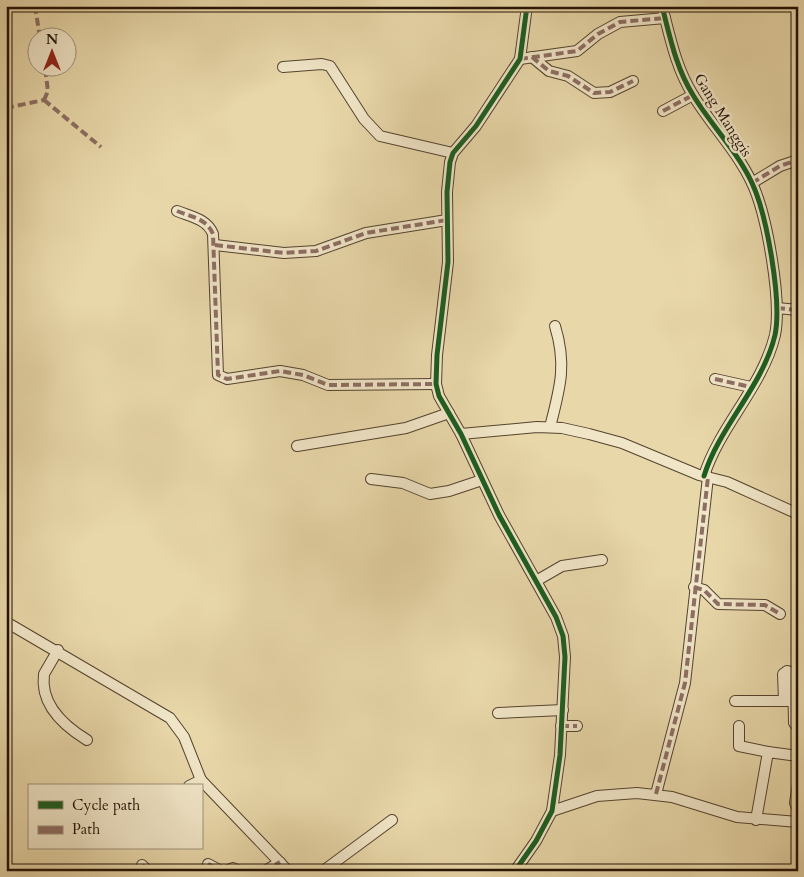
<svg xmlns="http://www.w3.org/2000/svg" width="804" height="877" font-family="Cardo,serif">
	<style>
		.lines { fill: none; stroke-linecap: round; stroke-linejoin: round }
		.minor-casing { stroke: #54432e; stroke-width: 12 }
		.minor { stroke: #f0e5c7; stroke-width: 10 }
		.quiet { stroke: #8d6e63; stroke-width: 4; stroke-dasharray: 8 4; stroke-linecap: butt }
		.cycleway-casing { stroke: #f0e5c7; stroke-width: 8 }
		.cycleway { stroke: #1b5e20; stroke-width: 5 }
		.labels { text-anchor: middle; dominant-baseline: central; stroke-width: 5; stroke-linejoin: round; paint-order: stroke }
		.street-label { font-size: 15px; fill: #231205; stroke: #f0e5c7 }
	</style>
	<rect width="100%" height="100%" fill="#e8d7a9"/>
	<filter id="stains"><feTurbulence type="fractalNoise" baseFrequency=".004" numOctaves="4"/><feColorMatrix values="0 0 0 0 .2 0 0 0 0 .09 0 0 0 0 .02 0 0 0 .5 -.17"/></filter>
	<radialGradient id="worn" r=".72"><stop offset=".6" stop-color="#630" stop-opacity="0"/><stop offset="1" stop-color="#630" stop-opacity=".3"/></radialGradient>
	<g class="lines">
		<defs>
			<g id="minor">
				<path d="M662,6c8,31 14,62 31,89 18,30 44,56 59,88 15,32 30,118 23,152 -12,51 -56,92 -71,141"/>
				<path d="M532,57l17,14 19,5 26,17 16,-1 23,-11"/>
				<path d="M520,59l57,-8 21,-17 22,-12 45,-4"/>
				<path d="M283,67l39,-3 8,2 34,53 16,17 73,17"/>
				<path d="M663,111l30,-16"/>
				<path d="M752,183l28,-17 18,-6"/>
				<path d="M177,211c15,6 30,8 36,23l5,141 9,4 53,-8 23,4 25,10 108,-1"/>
				<path d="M215,245l69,8 32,-2 50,-18 81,-13"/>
				<path d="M777,308l21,2"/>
				<path d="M715,379l36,8"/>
				<path d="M550,427c10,-39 17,-62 5,-101"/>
				<path d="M461,434l76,-7 25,1 27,6 33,9 77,32 28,7 71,32"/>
				<path d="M297,446l109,-18 43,-15"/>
				<path d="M371,479l32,4 27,11 19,-3 33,-11"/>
				<path d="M536,581l26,-15 40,-6"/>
				<path d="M694,587l10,3 14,14 47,1 15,9"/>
				<path d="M6,622l164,96 14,19 17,43 87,91"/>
				<path d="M58,650l-14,24c-4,30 20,52 43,66"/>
				<path d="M735,701h49"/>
				<path d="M792,701h-8l-1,-27 4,-3 6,2 1,50 4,5"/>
				<path d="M498,713l65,-3"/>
				<path d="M561,726h16"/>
				<path d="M739,726v20l29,6"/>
				<path d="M798,784l-3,19 3,6"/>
				<path d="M189,786l12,-6"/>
				<path d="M656,794l29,-111 23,-206"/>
				<path d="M552,811l45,-15 40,-3 35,4 65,20 61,5"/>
				<path d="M756,820l12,-68 30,4"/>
				<path d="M208,864l13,7"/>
				<path d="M142,865l6,6"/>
				<path d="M226,871l7,-3 6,3"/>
				<path d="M265,871l15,-9"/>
				<path d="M323,871l69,-51"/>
				<path d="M515,871l21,-30 16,-30 8,-56 5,-98 -2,-21 -7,-19 -57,-102 -38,-81 -22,-38 -3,-12 1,-29 11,-93 -1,-70 3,-30 3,-9 23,-27 44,-67 7,-53"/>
			</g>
		</defs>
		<use href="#minor" class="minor-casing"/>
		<use href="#minor" class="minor"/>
		<g class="quiet">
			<path d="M35,6l5,32"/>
			<path d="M532,57l17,14 19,5 26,17 16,-1 23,-11"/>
			<path d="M520,59l57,-8 21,-17 22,-12 45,-4"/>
			<path d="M44,100l57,47"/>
			<path d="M44,100l4,-9 -3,-23"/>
			<path d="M6,108l38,-8"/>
			<path d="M663,111l30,-16"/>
			<path d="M752,183l28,-17 18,-6"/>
			<path d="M177,211c15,6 30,8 36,23l5,141 9,4 53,-8 23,4 25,10 108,-1"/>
			<path d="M215,245l69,8 32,-2 50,-18 81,-13"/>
			<path d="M777,308l21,2"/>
			<path d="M715,379l36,8"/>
			<path d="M694,587l10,3 14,14 47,1 15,9"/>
			<path d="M561,726h16"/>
			<path d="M656,794l29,-111 23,-206"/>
			<path d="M208,864l13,7"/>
			<path d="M142,865l6,6"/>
			<path d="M226,871l7,-3 6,3"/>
			<path d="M265,871l15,-9"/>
		</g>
		<defs>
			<g id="cycleway">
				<path d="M662,6c8,31 14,62 31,89 18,30 44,56 59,88 15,32 30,118 23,152 -12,51 -56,92 -71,141"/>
				<path d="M515,871l21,-30 16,-30 8,-56 5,-98 -2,-21 -7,-19 -57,-102 -38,-81 -22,-38 -3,-12 1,-29 11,-93 -1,-70 3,-30 3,-9 23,-27 44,-67 7,-53"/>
			</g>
		</defs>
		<use href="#cycleway" class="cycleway-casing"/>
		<use href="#cycleway" class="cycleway"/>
	</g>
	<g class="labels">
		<g class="street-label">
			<text transform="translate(723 115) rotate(58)">Gang Manggis</text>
		</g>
	</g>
	<rect width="804" height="877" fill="none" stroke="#e8d7a9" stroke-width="25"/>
	<rect x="8" y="8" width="789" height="862" fill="none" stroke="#231205" stroke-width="2.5"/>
	<rect x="12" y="12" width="779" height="852" fill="none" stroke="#231205"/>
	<rect x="28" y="784" width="175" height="65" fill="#f0e5c7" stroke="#9e9179"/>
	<rect x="38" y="801" width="25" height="8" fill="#1b5e20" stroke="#9e9179"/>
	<text x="72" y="810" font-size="15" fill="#231205">Cycle path</text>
	<rect x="38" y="826" width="25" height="8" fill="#8d6e63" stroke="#9e9179"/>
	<text x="72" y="834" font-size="15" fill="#231205">Path</text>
	<g transform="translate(52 52)"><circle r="24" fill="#f0e5c7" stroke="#9e9179"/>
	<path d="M0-4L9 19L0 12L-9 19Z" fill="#8f2418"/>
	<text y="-8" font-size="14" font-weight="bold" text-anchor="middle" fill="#231205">N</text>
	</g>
	<rect width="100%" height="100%" filter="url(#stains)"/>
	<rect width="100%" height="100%" fill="url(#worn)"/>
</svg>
